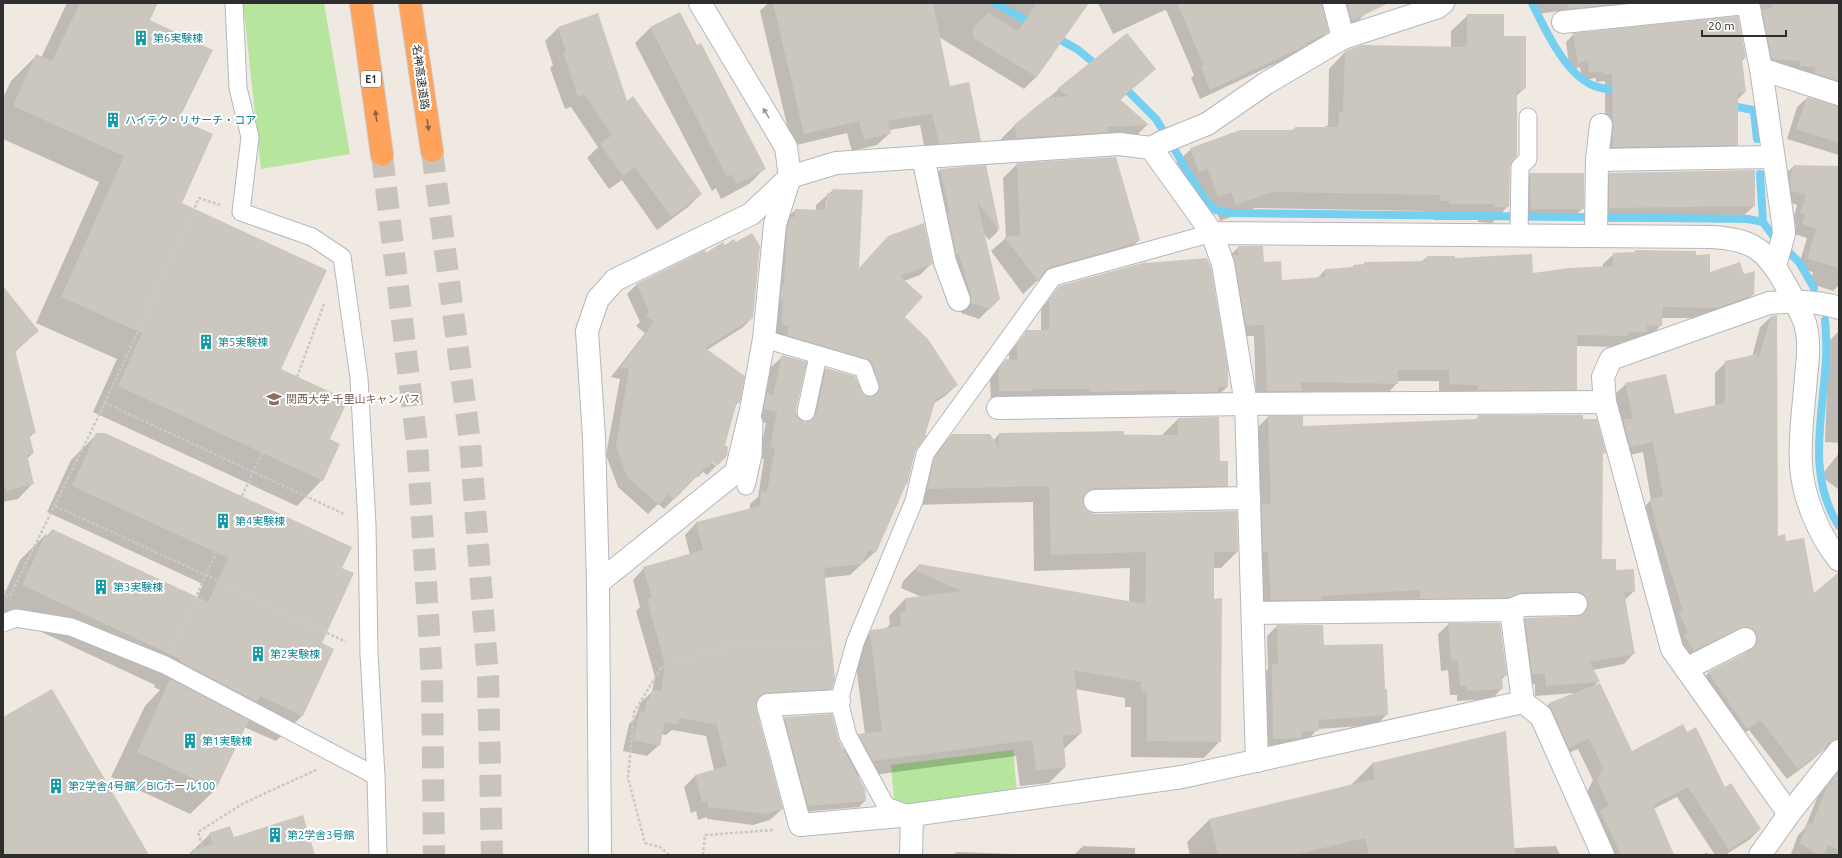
<svg xmlns="http://www.w3.org/2000/svg" width="1842" height="858" font-family="Ubuntu,'Noto Sans JP',sans-serif">
	<style>
		.green { fill: #b6e59e }
		.shadow { fill: #0003; fill-rule: evenodd }
		.lines { fill: none; stroke-linecap: round; stroke-linejoin: round }
		.stream { stroke: #75cff0; stroke-width: 8 }
		.building { fill: #cbc7bf }
		.highway-tunnel { stroke: #c8c4bd; stroke-width: 22; stroke-dasharray: 22 11; stroke-linecap: butt }
		.lane-casing { stroke: #b4b7c1; stroke-width: 19 }
		.street-casing { stroke: #b4b7c1; stroke-width: 24 }
		.highway-casing { stroke: #c9c9c9; stroke-width: 24 }
		.path { stroke: #c9c9c9; stroke-width: 2.5; stroke-dasharray: 3 2; stroke-linecap: butt }
		.lane { stroke: #fff; stroke-width: 17 }
		.street { stroke: #fff; stroke-width: 22 }
		.highway { stroke: #ffa35c; stroke-width: 22 }
		.oneway { fill: #969696 }
		.oneway2 { fill: #8c6343 }
		.labels { text-anchor: middle; dominant-baseline: central; stroke-width: 4; stroke-linejoin: round; paint-order: stroke }
		.shield { fill: #fff; stroke: #6d6d6d; stroke-width: 1 }
		.shield-label { font-size: 10px; font-weight: bold; fill: #2e2e2e }
		.culture-label { font-size: 11px; fill: #0d838f; stroke: #fff; text-anchor: start }
		.street-label { font-size: 11px; fill: #2e2e2e; stroke: #fff }
		.education-label { font-size: 11px; fill: #785e54; stroke: #fff; text-anchor: start }
	</style>
	<rect width="100%" height="100%" fill="#efe9e1"/>
	<g class="green">
		<path d="M243,3h81l26,151 -89,15z"/>
		<path d="M1013,750l4,42 -104,13 -19,-5 -3,-35z"/>
	</g>
	<g class="shadow">
		<path d="M67,3h90l-8,17 29,99 3,84 99,167 49,70 -7,40 -25,26 -204,-94 24,-53 -81,-36 63,-141 -96,-43v-41l8,-17 26,-26 4,3z"/>
		<path d="M768,3h320l-51,73 -13,13 -85,-52 10,50 31,53 -12,13 -42,3 -6,-31 -31,5 1,3 -13,12 -25,6 -5,-18 -55,13 -32,-135z"/>
		<path d="M1098,3h224l5,29 -9,10 -16,7 -4,4 -98,46 -9,-21 3,-3 -27,-63 -2,-2 -52,24z"/>
		<path d="M1331,3h57l-23,11 -9,9 -14,7z"/>
		<path d="M1536,3h102l-8,8 -71,8 -1,-8 -20,3z"/>
		<path d="M1760,3h79v93l-76,-27 -10,-49 9,-9z"/>
		<path d="M679,13l85,156 -15,15 -28,15 -5,-11 -4,3 -77,-148 15,-15z"/>
		<path d="M1468,15l35,22 22,51 -9,8 -4,64 -3,7 -1,39 -16,17 -14,-1v-2h-44v-3h-9v-6l-170,-3 -35,13 -5,-14 -14,5 -9,-28 -9,3 -9,-22 17,-16 101,-18 3,-3h29l4,-3 1,-56 16,-17 106,-4v-17z"/>
		<path d="M558,28l68,74 75,92 -13,13 -31,23 -35,-50 -13,9 -22,-31 11,-11 -27,-40 -6,2 -15,-41 3,-3 -8,-24z"/>
		<path d="M1127,34l28,35 -35,31 27,25 -14,14 -132,13v-13l15,-15z"/>
		<path d="M1574,34l171,24 -4,4 4,30 -8,8v45l-8,8 -124,2v-74l-9,1v-4l-14,2 -2,-13 -10,4 -4,-29z"/>
		<path d="M1807,98l32,9v48l-52,-16 10,-32z"/>
		<path d="M1017,164l122,76 -14,14 -23,9 -65,18 -14,13 -32,-43 15,-13 -3,-60z"/>
		<path d="M1794,166l45,1v118l-6,6 -24,-8 4,-11 -15,-4 9,-30 -13,-4 2,-10 -4,-1 5,-18 -15,-5 2,-25z"/>
		<path d="M985,167l13,64 -9,9 -5,-6 15,65 -20,20 -18,-6 -31,-133 10,-10z"/>
		<path d="M1530,174l53,34 -10,10 -52,1 -1,-35z"/>
		<path d="M1610,174l144,32 -15,14 -144,2v-34z"/>
		<path d="M833,190l29,1 -4,78 74,-6 -12,12 -16,6 -1,36 54,68 -12,11 -12,8 -19,47 -8,34 -3,4 -28,63 -25,23 -26,3 7,110 -11,12 -65,3v5l27,101 -12,11 -17,5 -46,-6v-2l-9,3 -2,-9 -5,2 -7,-26 11,-11 19,-6 -8,-34 -34,-6 -6,5 -5,-1 -2,11 -12,11 -24,-5 6,-27 6,-6 6,-16 11,-10 3,-15 -19,-66 4,-4 -7,-27 11,-12 46,-13 -5,-20 11,-12 54,-13v-6l8,-7 6,-38 -5,-1 7,-35 -13,-3 3,-15 9,-9 6,-29 12,-11 13,60 7,7h3l9,-43 11,-11 42,29 -10,-26 -87,-36 13,-115 11,-11 21,1v-6zM826,200h2l-3,15z"/>
		<path d="M1239,247l24,16 18,18 36,-2 8,-9 26,-2 3,-2 9,-1 2,-2 56,-1 6,-5 27,3 78,14 71,-6v-4l11,-10 19,-1 2,-2 60,5 14,18 34,2 10,18 -10,11 -37,13h-44l-1,7 -10,11h-9l-7,7 -14,-1 -4,5 -41,-1v43l-10,11 -127,-5v-14h-42v2l-10,11 -131,8 -2,-66h-19l-7,-79z"/>
		<path d="M1146,264l81,105v18l-9,9 -227,4 -1,-21 7,-10 9,-9h3v-7l19,-22h13v-22l19,-22z"/>
		<path d="M637,284l115,34 -10,10 -35,22 32,52 -4,4 -26,54 7,6 -9,9 -4,-3 -5,5 -2,-1 -32,33 -6,-5 -10,10 -30,-27 -12,-32 14,-76 -9,-2 34,-44 -9,-7 4,-4 -13,-28z"/>
		<path d="M3,287l35,44 -23,21 20,80 -6,6 4,15 -6,6 6,24 -15,16 -15,3z"/>
		<path d="M1771,317l6,220 8,6 29,52 25,-7v168l-10,-7 -6,1 -13,12 -23,17 -38,-49 -13,9 -37,-56 10,-11 38,-19 -1,-9 -63,17 -43,-150 11,-11 -8,-48 -23,5 1,-35 -6,-28 11,-10 48,31 41,-8v-34l11,-11 26,-5 8,-30z"/>
		<path d="M1839,331v112l-14,-1 4,-101z"/>
		<path d="M1479,416l104,4 22,32 -3,3v105l13,11 19,20 -9,9 9,53 -10,11 -31,6 5,12 -4,4 37,66 94,36 35,41 -11,11 -24,15h-10l-38,-58 -24,12 20,46h-68l-16,-33 8,-8 -10,-22 6,-12 -15,-31 -20,9 -20,-43 11,-11 26,-11 -40,3v-12l-13,1 -8,-56 11,-10 53,-2 -2,-9 -315,2 -10,-94 9,-9 -3,-79 11,-11h34v10l172,-6z"/>
		<path d="M1178,419l41,43 8,24 -17,16 -127,2 1,4 5,5 148,39 -16,16h-8v32l7,141 -16,17 -73,-1v-50h-6v-9l-50,-9 6,44 -17,16 1,18 -16,16 -29,3 -4,-30 -158,21 7,24 -6,6 -57,5 -24,-88 6,-6 54,23 5,9 16,-15 6,-1 -11,-83 18,-20 14,-2 4,-5 -1,-8 16,-17 17,-2 -21,-9 2,-7 16,-16 210,37 1,-34 -96,3 -1,-69 -122,3 24,-53 17,-17 41,6 6,-7 163,1z"/>
		<path d="M97,434l244,134 -39,148 -26,25 -32,-14 -28,62 -26,25 -79,-37 34,-71 15,-16 -6,-3 1,-2 -152,-71v-17l17,-37 25,-25 1,2 6,-7 145,68 6,-14 -156,-72 24,-52z"/>
		<path d="M1839,453v37l-18,-14z"/>
		<path d="M1449,624l57,51 -4,4v9l-10,11 -35,2v-6h-7l-2,-25 -7,1 -3,-37z"/>
		<path d="M1277,626l107,64 3,24 -10,11 -59,4 -11,11 -44,8 -1,-73 6,-6 -1,-33z"/>
		<path d="M1443,747l70,101 43,-2 4,9h-370l-3,-13 23,-23 140,-33 22,-22z"/>
		<path d="M1839,769v86h-47l-1,-1 7,-19 7,-7 12,-30z"/>
		<path d="M210,834l104,21h-126z"/>
		<path d="M1083,846l52,2v7h-61z"/>
		<path d="M957,852l58,2v1h-62z"/>
		<path d="M1706,853l5,2h-10z"/>
	</g>
	<g class="lines">
		<g class="stream">
			<path d="M995,3l39,22"/>
			<path d="M1532,3c13,26 32,68 58,81 10,6 22,5 33,6"/>
			<path d="M1053,36l24,13 22,18"/>
			<path d="M1121,84l35,35 49,81 10,10 16,3 517,6 15,3 13,18 23,22 15,26"/>
			<path d="M1727,105l26,5 1,2 3,27"/>
			<path d="M1760,174l3,48"/>
			<path d="M1825,320c1,13 2,26 1,40 -3,55 -20,116 13,166"/>
		</g>
	</g>
	<g class="building">
		<path d="M80,3h78l-8,17 63,30 -34,69 34,15 -31,69 145,67 -46,99 67,31 -18,39 10,5 -17,37 -205,-95 24,-53 -81,-36 63,-141 -111,-50 23,-52 16,7z"/>
		<path d="M773,3h160l17,83 19,-4 12,59 -42,3 -7,-31 -44,8 3,12 -27,7 -5,-19 -55,13z"/>
		<path d="M1037,3h52l-52,74 -64,-39v-11l16,-14 29,18z"/>
		<path d="M1177,3h145l7,29 -25,12h5l-99,46 -9,-23 3,-1z"/>
		<path d="M1347,3h41l-36,18z"/>
		<path d="M1568,3h57l-56,6z"/>
		<path d="M1772,3h67v78l-25,-8 2,-6 -16,-1v-5l-28,-2 -10,-49 11,-2z"/>
		<path d="M680,12l17,33 4,-2 65,126 -30,15 -5,-10 -4,3 -77,-150z"/>
		<path d="M598,13l29,88 6,-5 69,98 -31,23 -36,-50 -12,9 -23,-32 12,-9 -28,-41 -6,3 -15,-44 3,-1 -8,-25z"/>
		<path d="M1467,14h37v22h22v52l-9,4v64l-4,4 -3,7 -1,40h-15v-3h-45v-3h-9v-6l-168,-3 -36,13 -5,-13 -13,5 -10,-28 -9,3 -9,-24 50,-18h54l1,-3h43l1,-14 4,-2 2,-60 17,-6 105,2z"/>
		<path d="M1738,16l8,42h-4l4,34 -8,1v52l-125,2 -1,-74 -8,2 -1,-4 -14,2 -1,-13 -10,4 -5,-31z"/>
		<path d="M1127,33l29,36 -36,30 29,26 -42,2 2,5 -93,6 -1,-14 32,-26 22,-2 -12,-7z"/>
		<path d="M1807,97l32,9v37l-43,-14z"/>
		<path d="M1116,157l24,83 -24,9 -66,18 -5,4 -7,10 -34,-44 16,-2 -3,-72z"/>
		<path d="M986,165l14,66 -23,-29 23,97 -10,10 -19,-6v-7l-12,-42 -3,1 -8,-41h2l-10,-45z"/>
		<path d="M1794,165l45,1v102l-32,-9 9,-30 -14,-5 3,-9 -5,-2 6,-18 -15,-4 -1,-12z"/>
		<path d="M1755,170v36l-146,2v-35z"/>
		<path d="M1530,173h54v36h-53z"/>
		<path d="M833,189l30,1 -4,78 29,-32 36,-13 9,41 -33,12 23,21 -18,20 23,22 30,46 -22,14 -11,36h2l-12,17 -8,34v-4l-31,71 -7,-4 -7,15 -38,4 11,111 -3,10 -65,4 -6,2 -5,6v7l27,101 -18,5 -47,-6v-1l-9,2 -2,-8 -5,1 -7,-27 32,-9 -10,-41 -37,-7 -2,7 -13,-3 -5,24 -27,-6 7,-29 4,1 3,-13 3,1 2,-10 9,1 4,-26 -18,-66 5,-1 -9,-31 60,-17 -7,-28 64,-16 1,-14 6,-1 8,-43 -5,-1 7,-35 -13,-3 3,-17 6,4 9,-41 25,7 -11,48 1,5 7,7 5,-1 7,-7 10,-46 29,8 9,19 9,1 5,-3 1,-9 -9,-24 -83,-25 2,-9 -7,-1 1,-25 -3,2 2,-19 2,3 3,-59 3,-10h5v-8l31,1 1,-17h6z"/>
		<path d="M752,233l8,13 -7,72 -48,30 40,28 -5,27 -3,-1 -12,43 3,2 -1,9 -10,10 -4,-4 -5,6 -1,-2 -33,34 -6,-6 -9,11 -32,-28 -11,-32 13,-76 -9,-1 34,-46 -8,-6 3,-5 -13,-27 69,-34 1,3 17,-11 2,3 9,-6 2,3z"/>
		<path d="M1238,246h25l1,16 17,-1 1,19 43,-3v-8l29,-2 -1,-2 12,-1 -1,-2 62,-1 1,-5h28v2l77,-4 1,19 36,-5 44,-2v-13l22,-1v-2l61,1v4l14,-1v18l30,-10 4,12 11,-3 -1,24 -37,13 -54,-1 -1,19 -15,-1v7h-19v4l-51,-1v55h-99v-5l-29,-1v-14h-51v14l-97,-2 1,9h-35l-3,-66 -18,1 -13,-71h6z"/>
		<path d="M1207,258l4,9 17,102v18h-10v5l-41,1v-3l-88,2v-3h-56v2h-34v-22l7,-10 11,1v-16l10,-14h22v-31l10,-13 87,-24v1z"/>
		<path d="M3,286l36,45 -24,19 21,83 -7,1 5,19 -7,2 7,29 -28,7 -3,-13z"/>
		<path d="M1777,315l1,221 7,-2 1,7 18,-3 10,55 25,-21v167l-10,4 -7,9 -24,17 -38,-49 -13,9 -39,-57 43,-22 5,-5 1,-5 -1,-7 -5,-5 -5,-1 -6,1 -46,23 -10,-16 4,-2 -9,-21 4,-1 -26,-83 -7,-29 13,-3 -10,-54 -23,5 -7,-28h10l-8,-36 41,-9 9,40 50,-11v-42l32,-7 1,6 13,-44z"/>
		<path d="M1478,415h105v4h14l9,34h-3l-1,106h14v11l18,-1 1,23h-11l11,62 -45,8 10,20 -54,4 -1,-12h-13l-7,-56 51,-2 6,-1 5,-5 1,-7 -2,-6 -4,-4 -6,-1h-53l-15,6 -88,1v-9l-99,6v4h-50l-3,-49 -5,1 -1,-48h9l-3,-88h35v10l175,-7z"/>
		<path d="M1219,417l1,44h8v25l-133,2 -7,3 -4,4 -1,6 2,7 4,4 6,2 142,-3 1,41h-24v47l8,-1 -1,144 -74,-1v-50h-6v-9l-67,-12 8,63 -19,3 3,31 -30,4 -4,-31 -159,21 -15,-27 24,-3 -12,-98 1,-3 30,-4 -1,-13 6,-1 -1,-14 56,-7 -45,-20 3,-7 226,40 1,-52 -95,3 -2,-69 -122,3 7,-31 18,-24h38l9,14v-15l125,-2v4h54v-17z"/>
		<path d="M96,433h9l247,114 -10,21 12,5 -32,70 12,6 -31,67 -43,-20 -3,6 -78,-41 1,-2 -158,-74 24,-52 2,6 4,-10 156,73 20,-44 -156,-72z"/>
		<path d="M1448,623h52l7,52 -5,1 1,13 -36,2v-6l-7,1 -2,-26 -7,1z"/>
		<path d="M1277,625h46l1,20 59,-1 2,45h2l1,26 -69,5v11h-17v7l-29,1 -1,-75h6z"/>
		<path d="M170,679l79,41 -33,69 -79,-37z"/>
		<path d="M1600,683l32,68 51,-27 4,8 9,-5 29,60 6,-4 30,46 -32,21 -41,-63 -35,18 21,50h-53l-21,-45 9,-4 -12,-25 6,-13 -14,-30 -20,10 -20,-45z"/>
		<path d="M52,689l75,128 22,38h-146v-138z"/>
		<path d="M832,714l7,27 26,48 1,12 -58,5 -24,-89z"/>
		<path d="M1506,731l9,124h-146l-4,-17 -72,17h-75l-9,-36 166,-40 -3,-16z"/>
		<path d="M1839,771v79l-11,-5 -4,10h-6l-18,-12 8,-20 4,2 15,-39z"/>
		<path d="M303,815l12,40h-122l-1,-5 21,-6 -4,-11 21,-7 4,11z"/>
	</g>
	<g class="lines">
		<g class="highway-tunnel">
			<path d="M432,151l38,291 18,235 4,178"/>
			<path d="M382,155l35,289 15,234 2,177"/>
		</g>
		<defs>
			<g id="lane">
				<path d="M234,3l4,85 12,49 -9,75 71,25 30,20 17,121 8,147 2,129 7,122 2,79"/>
				<path d="M1519,235l1,-68 8,-8v-42"/>
				<path d="M764,339l99,29 7,19"/>
				<path d="M806,412l12,-56"/>
				<path d="M746,486l7,-31 1,-33"/>
				<path d="M3,623l13,-5 55,9 94,38 211,111"/>
				<path d="M908,814l-22,-8 -38,-70 -9,-35 16,-58 59,-142 11,-47 128,-177 159,-44"/>
			</g>
			<g id="street">
				<path d="M1334,3l9,35"/>
				<path d="M1748,3l13,66 22,153 1,12 -9,32"/>
				<path d="M1563,22l183,-19"/>
				<path d="M1761,69l78,25"/>
				<path d="M1151,148l9,-5 47,-19 58,-40 78,-46 95,-31 5,-4"/>
				<path d="M923,157l22,105 14,38"/>
				<path d="M1597,160l175,-3"/>
				<path d="M1212,233l11,31 23,140 11,357"/>
				<path d="M1596,236l1,-76 4,-35"/>
				<path d="M998,408l248,-4 359,-2"/>
				<path d="M1095,501l154,-3"/>
				<path d="M598,583l138,-111 15,-62 13,-71 11,-115 15,-47 -4,-30 -86,-144"/>
				<path d="M1511,610l12,-5 53,-1"/>
				<path d="M1253,613l258,-3 12,92 18,14 62,139"/>
				<path d="M1686,669l59,-30"/>
				<path d="M839,701l-71,4 32,120 112,-10 270,-38 341,-75"/>
				<path d="M1789,814l-117,-165 -67,-247 -2,-25 8,-18 158,-56c22,-2 49,-3 70,5"/>
				<path d="M600,855l-2,-272 -4,-146 -7,-106 11,-32 17,-19 136,-66 39,-37 46,-14 283,-19 32,4 61,85 500,4c38,2 53,11 72,45 7,13 16,27 21,41 5,18 3,36 1,54 -2,29 -7,59 -5,88 2,33 18,70 38,95"/>
				<path d="M911,855l1,-40"/>
				<path d="M1760,855l29,-41 50,-63"/>
			</g>
			<g id="highway">
				<path d="M361,3l21,152"/>
				<path d="M410,3l22,148"/>
			</g>
		</defs>
		<use href="#lane" class="lane-casing"/>
		<use href="#street" class="street-casing"/>
		<use href="#highway" class="highway-casing"/>
		<g class="path">
			<path d="M297,377l27,-73"/>
			<path d="M105,403l239,111"/>
			<path d="M242,496l20,-43"/>
			<path d="M55,506l151,69 140,67"/>
			<path d="M3,590l4,7"/>
			<path d="M10,596l95,-193 94,-205 21,7"/>
			<path d="M174,645l42,-92"/>
			<path d="M205,855l-7,-23 46,-29 72,-33"/>
			<path d="M669,855l-9,-8 -15,-4 -17,-65 6,-66 27,-44 61,-20 108,-4"/>
			<path d="M703,855l2,-20 69,-5"/>
		</g>
		<use href="#lane" class="lane"/>
		<use href="#street" class="street"/>
		<use href="#highway" class="highway"/>
	</g>
	<defs><path id="oneway-solid" d="M-6-.8H1V-3.2L6.5 0L1 3.2V.8H-6Z"/></defs>
	<use class="oneway" href="#oneway-solid" transform="translate(766 113) rotate(-121)"/>
	<g class="oneway2">
		<use href="#oneway-solid" transform="translate(376 116) rotate(-98)"/>
		<use href="#oneway-solid" transform="translate(428 125) rotate(82)"/>
	</g>
	<defs>
		<symbol id="building-bare" viewBox="-9 -9 18 18"><path d="M-4-6H4V6H1V3H-1V6H-4ZM-2.5-4.3h1.7v1.8h-1.7ZM.8-4.3h1.7v1.8H.8ZM-2.5-1h1.7V.8h-1.7ZM.8-1h1.7V.8H.8Z" fill="#0f9aa8" stroke="#fff" stroke-width="2.5" paint-order="stroke"/></symbol>
		<symbol id="university-bare" viewBox="-9 -9 18 18"><path d="M0-5L7-2L0 1L-7-2ZM-4 1L0 2.5L4 1V4Q0 6-4 4Z" fill="#8d6e63" stroke="#fff" stroke-width="2.5" paint-order="stroke"/></symbol>
	</defs>
	<g fill-rule="evenodd">
		<use href="#building-bare" x="130" y="27" width="22" height="22"/>
		<use href="#building-bare" x="102" y="109" width="22" height="22"/>
		<use href="#building-bare" x="195" y="331" width="22" height="22"/>
		<use href="#university-bare" x="263" y="388" width="22" height="22"/>
		<use href="#building-bare" x="212" y="510" width="22" height="22"/>
		<use href="#building-bare" x="90" y="576" width="22" height="22"/>
		<use href="#building-bare" x="247" y="643" width="22" height="22"/>
		<use href="#building-bare" x="179" y="730" width="22" height="22"/>
		<use href="#building-bare" x="45" y="775" width="22" height="22"/>
		<use href="#building-bare" x="264" y="824" width="22" height="22"/>
	</g>
	<g class="labels">
		<rect class="shield" x="361" y="71" width="20" height="16" rx="3"/>
		<g class="shield-label">
			<text x="371" y="79">E1</text>
		</g>
		<g class="culture-label">
			<text x="153" y="38">第6実験棟</text>
			<text x="125" y="120">ハイテク・リサーチ・コア</text>
			<text x="218" y="342">第5実験棟</text>
			<text x="235" y="521">第4実験棟</text>
			<text x="113" y="587">第3実験棟</text>
			<text x="270" y="654">第2実験棟</text>
			<text x="202" y="741">第1実験棟</text>
			<text x="68" y="786">第2学舎4号館／BIGホール100</text>
			<text x="287" y="835">第2学舎3号館</text>
		</g>
		<g class="street-label">
			<text transform="translate(421 77) rotate(82)">名神高速道路</text>
		</g>
		<g class="education-label">
			<text x="286" y="399">関西大学 千里山キャンパス</text>
		</g>
	</g>
	<rect width="1842" height="858" fill="none" stroke="#2e2e2e" stroke-width="8"/>
	<path d="M1702 30v6h84v-6" fill="none" stroke="#2e2e2e" stroke-width="2"/>
	<text x="1708" y="30" font-size="12" fill="#2e2e2e" stroke="#ffffff" stroke-width="3" paint-order="stroke">20 m</text>
</svg>
